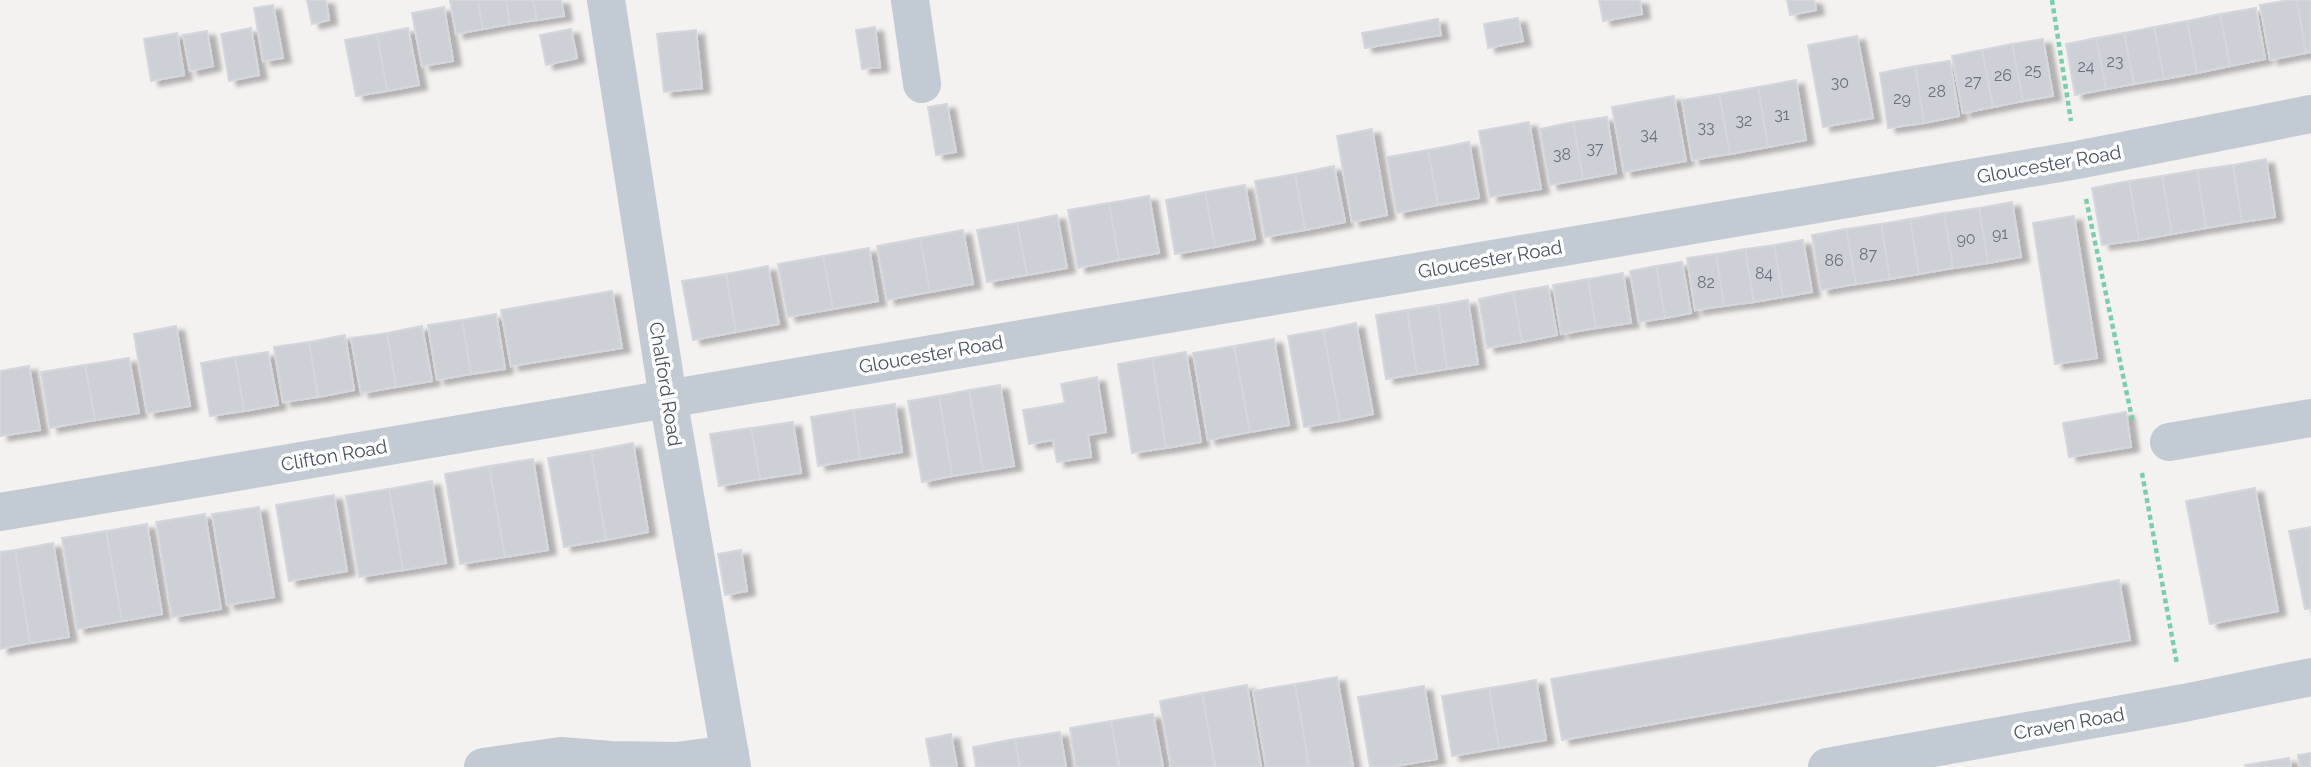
<svg xmlns="http://www.w3.org/2000/svg" width="2311" height="767" font-family="Raleway,sans-serif">
	<style>
		.building { fill: #cdd0d6; stroke: #d5d7dd; stroke-width: 2; filter: url(#shadow) }
		.lines { fill: none; stroke-linecap: round; stroke-linejoin: round }
		.path { stroke: #76d0ab; stroke-width: 4.5; stroke-dasharray: 5 3.5; stroke-linecap: butt }
		.minor { stroke: #c2cad3; stroke-width: 38 }
		.labels { text-anchor: middle; dominant-baseline: central; stroke-width: 7; stroke-linejoin: round; paint-order: stroke }
		.number-label { font-size: 16px; fill: #69727d }
		.street-label { font-size: 19px; fill: #48535f; stroke: #fff }
	</style>
	<defs>
		<filter id="shadow"><feDropShadow dx="8" dy="4.5" stdDeviation="2" flood-color="#0004"/></filter>
	</defs>
	<rect width="100%" height="100%" fill="#f4f1f1"/>
	<g class="building">
		<path d="M307,0h19l3,20 -17,4z"/>
		<path d="M450,0h28l5,29 -27,5z"/>
		<path d="M478,0h28l4,24 -27,5z"/>
		<path d="M506,0h27l4,20 -27,4z"/>
		<path d="M533,0h28l3,16 -27,4z"/>
		<path d="M1599,0h41l2,14 -39,7z"/>
		<path d="M1787,0h27l2,10 -26,5z"/>
		<path d="M2290,0h7l9,53 -36,7 -10,-55z"/>
		<path d="M2297,0h14v52l-5,1z"/>
		<path d="M273,5l10,53 -20,3 -9,-53z"/>
		<path d="M444,7l9,54 -31,5 -10,-53z"/>
		<path d="M2256,8l9,51 -35,7 -10,-52z"/>
		<path d="M2220,14l10,52 -33,7 -10,-52z"/>
		<path d="M1518,18l5,23 -35,7 -4,-24z"/>
		<path d="M1438,19l3,16 -76,13 -3,-15z"/>
		<path d="M2187,21l10,52 -33,6 -10,-52z"/>
		<path d="M875,27l5,40 -18,2 -6,-39z"/>
		<path d="M2154,27l10,52 -30,5 -10,-51z"/>
		<path d="M251,28l8,47 -30,6 -8,-47z"/>
		<path d="M408,28l11,57 -32,6 -10,-57z"/>
		<path d="M571,29l6,29 -31,7 -6,-30z"/>
		<path d="M696,30l6,58 -38,4 -7,-58z"/>
		<path d="M207,31l6,35 -23,5 -7,-36z"/>
		<path d="M177,33l7,42 -33,6 -7,-42z"/>
		<path d="M2124,33l10,51 -28,5 -10,-51z"/>
		<path d="M377,34l10,57 -31,5 -11,-56z"/>
		<path d="M1857,36l16,82 -50,9 -15,-82z"/>
		<path d="M2096,38l10,51 -31,6 -9,-51z"/>
		<path d="M2043,39l10,57 -30,5 -11,-57z"/>
		<path d="M2012,44l11,57 -30,6 -11,-57z"/>
		<path d="M1982,50l11,57 -30,6 -11,-57z"/>
		<path d="M1950,61l9,55 -35,7 -9,-57z"/>
		<path d="M1915,66l9,57 -36,5 -8,-55z"/>
		<path d="M1796,80l10,60 -38,7 -10,-60z"/>
		<path d="M1758,87l10,60 -38,7 -11,-60z"/>
		<path d="M1719,94l11,60 -38,6 -10,-60z"/>
		<path d="M1674,96l12,65 -62,11 -12,-65z"/>
		<path d="M947,104l9,48 -20,3 -8,-48z"/>
		<path d="M1607,117l9,56 -33,6 -10,-57z"/>
		<path d="M1529,122l12,67 -51,8 -11,-66z"/>
		<path d="M1573,122l10,57 -33,6 -10,-56z"/>
		<path d="M1372,129l15,86 -35,7 -15,-86z"/>
		<path d="M1469,142l10,56 -41,7 -10,-55z"/>
		<path d="M1428,150l10,55 -41,8 -10,-56z"/>
		<path d="M2266,159l9,58 -33,5 -9,-57z"/>
		<path d="M2233,165l9,57 -36,6 -9,-58z"/>
		<path d="M1334,166l11,56 -40,8 -10,-56z"/>
		<path d="M2197,170l9,58 -34,6 -10,-58z"/>
		<path d="M1295,174l10,56 -40,7 -10,-56z"/>
		<path d="M2162,176l10,58 -33,6 -10,-59z"/>
		<path d="M2129,181l10,59 -37,5 -10,-57z"/>
		<path d="M1245,185l10,54 -40,8 -10,-55z"/>
		<path d="M1205,192l10,55 -40,7 -9,-54z"/>
		<path d="M1149,196l10,57 -40,7 -10,-57z"/>
		<path d="M2012,202l9,55 -33,6 -9,-55z"/>
		<path d="M1109,203l10,57 -41,8 -10,-58z"/>
		<path d="M1979,208l9,55 -35,5 -9,-55z"/>
		<path d="M1944,213l9,55 -34,6 -9,-55z"/>
		<path d="M1057,215l10,53 -40,7 -10,-52z"/>
		<path d="M2074,216l23,142 -42,6 -22,-141z"/>
		<path d="M1910,219l9,55 -29,5 -9,-55z"/>
		<path d="M1017,223l10,52 -40,7 -10,-52z"/>
		<path d="M1881,224l9,55 -34,5 -10,-55z"/>
		<path d="M1846,229l10,55 -35,6 -9,-55z"/>
		<path d="M963,230l10,54 -43,8 -10,-54z"/>
		<path d="M920,238l10,54 -43,8 -10,-54z"/>
		<path d="M1803,240l9,52 -29,5 -9,-52z"/>
		<path d="M1774,245l9,52 -29,5 -9,-53z"/>
		<path d="M869,248l9,53 -45,8 -10,-53z"/>
		<path d="M1745,249l9,53 -30,4 -8,-52z"/>
		<path d="M1716,254l8,52 -29,4 -8,-52z"/>
		<path d="M823,256l10,53 -45,8 -10,-53z"/>
		<path d="M1682,262l9,51 -26,5 -9,-52z"/>
		<path d="M768,266l11,58 -43,8 -10,-58z"/>
		<path d="M1656,266l9,52 -26,4 -9,-51z"/>
		<path d="M1623,273l8,50 -35,5 -8,-49z"/>
		<path d="M726,274l10,58 -43,8 -11,-59z"/>
		<path d="M1588,279l8,49 -35,6 -8,-49z"/>
		<path d="M1548,286l9,49 -35,7 -9,-50z"/>
		<path d="M612,291l10,57 -111,18 -10,-56z"/>
		<path d="M1513,292l9,50 -35,6 -8,-49z"/>
		<path d="M1468,300l10,64 -31,5 -9,-64z"/>
		<path d="M1438,305l9,64 -30,5 -10,-64z"/>
		<path d="M1407,310l10,64 -31,5 -10,-64z"/>
		<path d="M496,314l9,55 -34,5 -9,-54z"/>
		<path d="M462,320l9,54 -34,6 -9,-55z"/>
		<path d="M1356,323l17,91 -33,7 -17,-91z"/>
		<path d="M176,326l14,80 -43,7 -13,-79z"/>
		<path d="M422,326l10,55 -36,6 -9,-54z"/>
		<path d="M1323,330l17,91 -36,6 -16,-91z"/>
		<path d="M387,333l9,54 -35,6 -10,-55z"/>
		<path d="M345,335l9,55 -36,7 -9,-55z"/>
		<path d="M1274,339l15,86 -39,7 -16,-86z"/>
		<path d="M309,342l9,55 -35,5 -9,-55z"/>
		<path d="M1234,346l16,86 -42,8 -15,-87z"/>
		<path d="M268,352l10,53 -34,6 -9,-54z"/>
		<path d="M1186,352l15,90 -35,6 -14,-90z"/>
		<path d="M235,357l9,54 -34,5 -9,-53z"/>
		<path d="M129,358l10,55 -44,7 -10,-55z"/>
		<path d="M1152,358l14,90 -34,5 -14,-89z"/>
		<path d="M85,365l10,55 -45,8 -9,-56z"/>
		<path d="M29,366l11,64 -40,6v-65z"/>
		<path d="M1097,377l9,55 -18,3 3,22 -34,5 -4,-22 -24,4 -6,-34 42,-7 -4,-19z"/>
		<path d="M1000,385l14,81 -31,5 -14,-81z"/>
		<path d="M969,390l14,81 -31,5 -13,-80z"/>
		<path d="M939,396l13,80 -30,6 -14,-81z"/>
		<path d="M895,404l7,48 -42,7 -7,-49z"/>
		<path d="M853,410l7,49 -42,7 -7,-49z"/>
		<path d="M2126,412l5,35 -62,10 -6,-34z"/>
		<path d="M793,422l8,51 -41,6 -9,-51z"/>
		<path d="M751,428l9,51 -41,7 -9,-52z"/>
		<path d="M633,443l15,89 -42,8 -15,-89z"/>
		<path d="M591,451l15,89 -42,7 -16,-89z"/>
		<path d="M533,459l15,91 -43,7 -16,-91z"/>
		<path d="M489,466l16,91 -45,7 -15,-90z"/>
		<path d="M432,481l14,82 -43,7 -14,-81z"/>
		<path d="M2255,488l23,123 -68,13 -24,-123z"/>
		<path d="M389,489l14,81 -44,7 -13,-81z"/>
		<path d="M334,495l13,76 -58,10 -13,-76z"/>
		<path d="M259,507l15,90 -47,8 -15,-91z"/>
		<path d="M205,514l16,95 -49,8 -16,-95z"/>
		<path d="M147,524l15,90 -40,7 -16,-90z"/>
		<path d="M2311,527v81l-6,1 -16,-78z"/>
		<path d="M106,531l16,90 -45,8 -15,-91z"/>
		<path d="M53,543l16,94 -39,6 -15,-93z"/>
		<path d="M15,550l15,93 -30,6v-97z"/>
		<path d="M741,550l6,41 -22,4 -7,-41z"/>
		<path d="M2119,580l11,60 -568,100 -11,-61z"/>
		<path d="M1337,677l16,90h-44l-14,-83z"/>
		<path d="M1536,680l10,60 -47,8 -10,-60z"/>
		<path d="M1295,684l14,83h-43l-13,-76z"/>
		<path d="M1247,685l14,82h-46l-13,-74z"/>
		<path d="M1424,686l13,73 -47,8h-20l-12,-70z"/>
		<path d="M1489,688l10,60 -47,8 -10,-60z"/>
		<path d="M1202,693l13,74h-44l-11,-66z"/>
		<path d="M1153,714l10,53h-44l-8,-46z"/>
		<path d="M1111,721l8,46h-43l-6,-39z"/>
		<path d="M1060,732l6,35h-46l-5,-28z"/>
		<path d="M951,734l6,33h-26l-5,-28z"/>
		<path d="M1015,739l5,28h-44l-3,-20z"/>
		<path d="M2311,753v14h-11l-2,-12z"/>
		<path d="M2289,758l2,9h-45l-1,-2z"/>
	</g>
	<g class="lines">
		<g class="path">
			<path d="M2052,0l19,121"/>
			<path d="M2086,199l47,224"/>
			<path d="M2142,473l35,191"/>
		</g>
		<g class="minor">
			<path d="M606,0l62,398 64,369"/>
			<path d="M910,0l12,84"/>
			<path d="M2169,442l142,-24"/>
			<path d="M0,512l2077,-352 234,-46"/>
			<path d="M483,767l78,-11 50,4 65,1 54,-7"/>
			<path d="M1827,767l357,-64 127,-26"/>
		</g>
	</g>
	<g class="labels">
		<g class="number-label">
			<text x="2115" y="61">23</text>
			<text x="2086" y="66">24</text>
			<text x="2033" y="70">25</text>
			<text x="2003" y="75">26</text>
			<text x="1973" y="81">27</text>
			<text x="1840" y="82">30</text>
			<text x="1937" y="91">28</text>
			<text x="1902" y="98">29</text>
			<text x="1782" y="114">31</text>
			<text x="1744" y="120">32</text>
			<text x="1706" y="127">33</text>
			<text x="1649" y="134">34</text>
			<text x="1595" y="148">37</text>
			<text x="1562" y="154">38</text>
			<text x="2000" y="233">91</text>
			<text x="1966" y="238">90</text>
			<text x="1868" y="254">87</text>
			<text x="1834" y="260">86</text>
			<text x="1764" y="273">84</text>
			<text x="1706" y="282">82</text>
		</g>
		<g class="street-label">
			<text transform="translate(2049 164) rotate(-10)">Gloucester Road</text>
			<text transform="translate(1490 259) rotate(-10)">Gloucester Road</text>
			<text transform="translate(931 354) rotate(-10)">Gloucester Road</text>
			<text transform="translate(666 384) rotate(81)">Chalford Road</text>
			<text transform="translate(334 455) rotate(-10)">Clifton Road</text>
			<text transform="translate(2069 723) rotate(-10)">Craven Road</text>
		</g>
	</g>
</svg>
